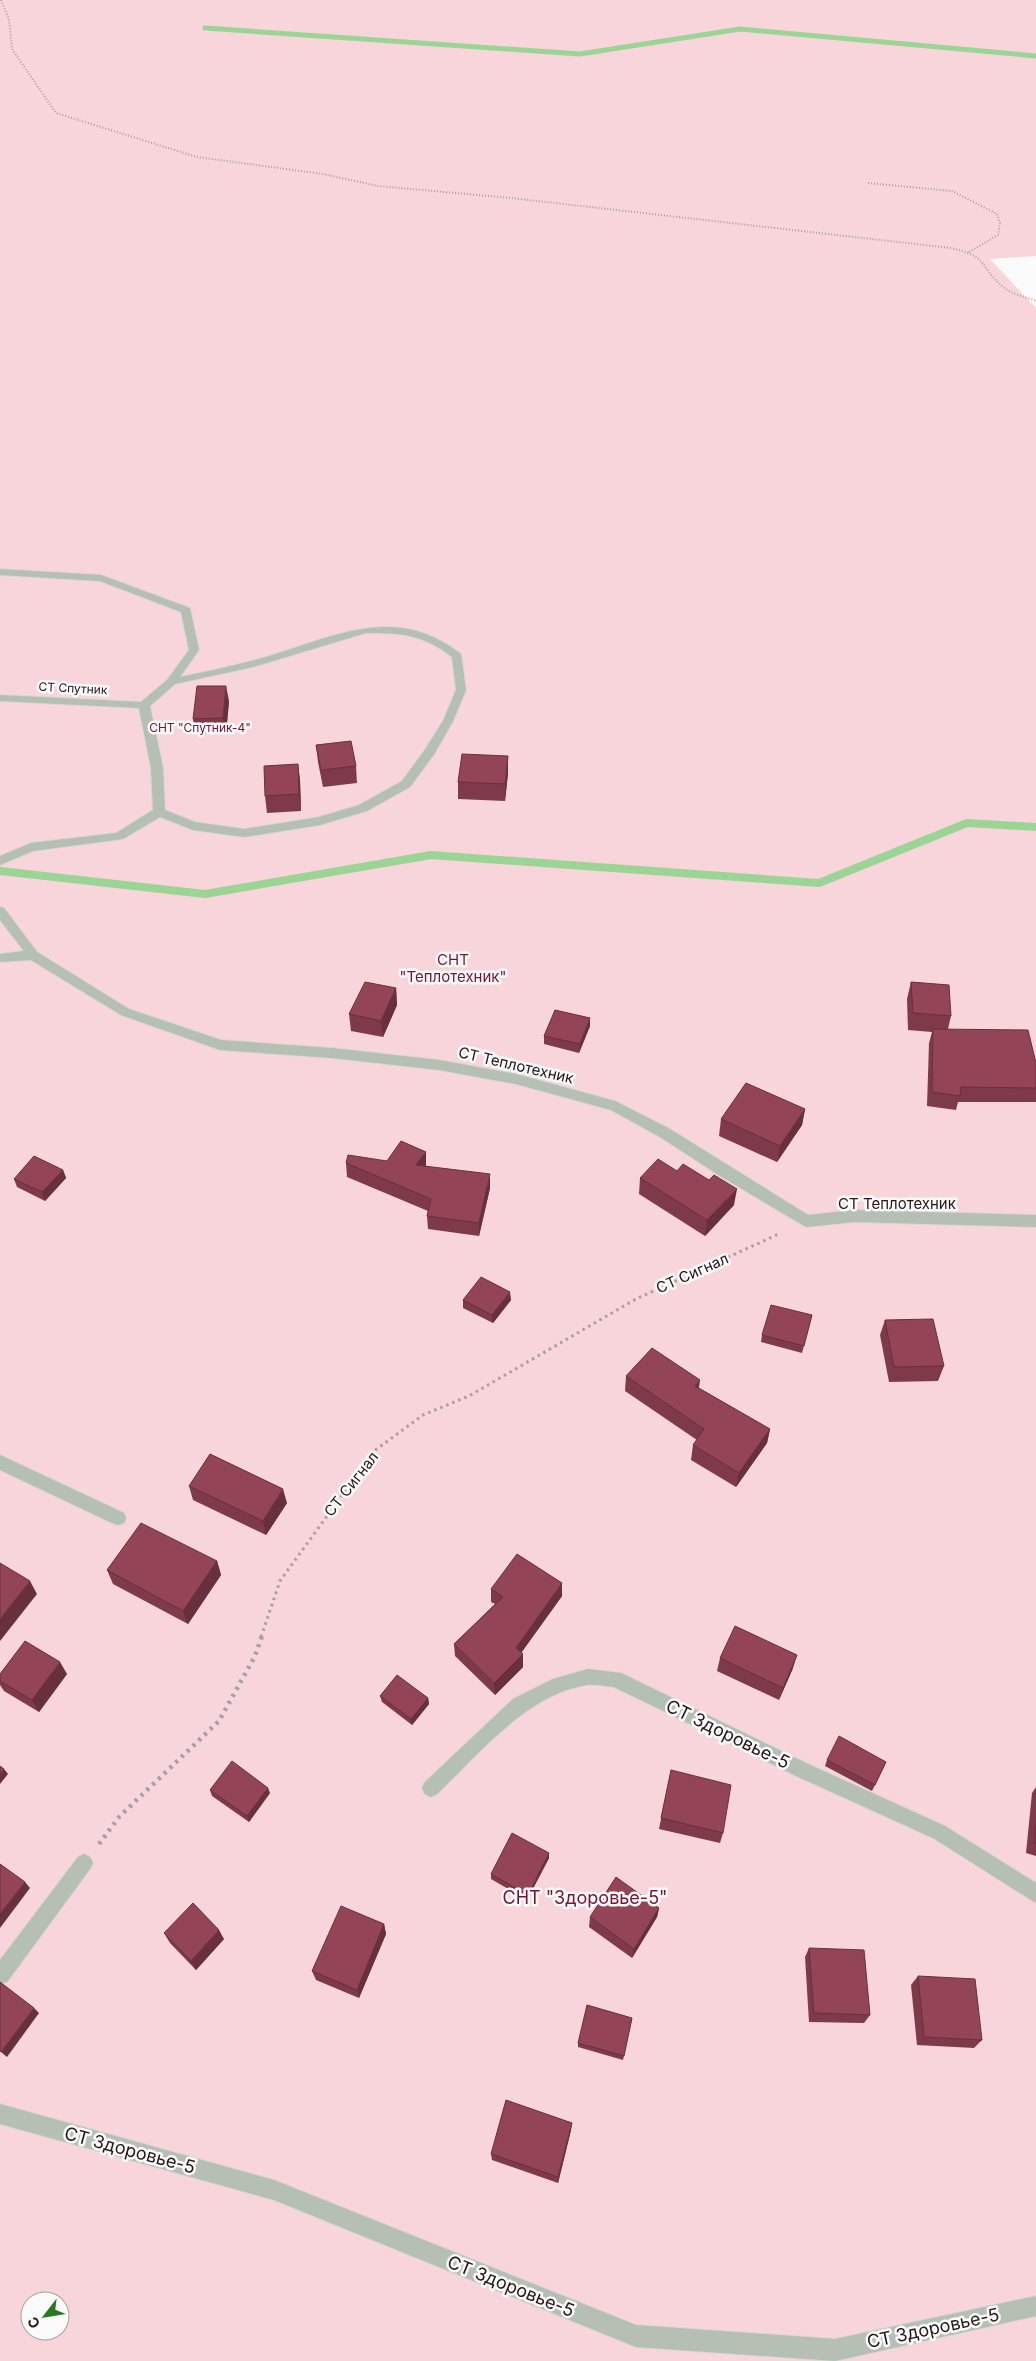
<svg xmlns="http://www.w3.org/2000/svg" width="1036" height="2361" font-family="Inter,sans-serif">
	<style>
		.green { fill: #f7d5da; fill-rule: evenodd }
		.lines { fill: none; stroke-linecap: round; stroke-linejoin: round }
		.stream-far1 { stroke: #9bd595; stroke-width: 5 }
		.stream { stroke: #9bd595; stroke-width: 8 }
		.lane-casing { stroke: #d8d6d6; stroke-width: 2 }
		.path-far2 { stroke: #a6a0a1; stroke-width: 2; stroke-dasharray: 1 2; stroke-linecap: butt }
		.path-far1 { stroke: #a6a0a1; stroke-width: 3; stroke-dasharray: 2.5 4; stroke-linecap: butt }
		.path { stroke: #a6a0a1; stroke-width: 4.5; stroke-dasharray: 3 5; stroke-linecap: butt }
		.lane { fill: #b5bfb3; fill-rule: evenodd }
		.wall { fill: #7e3a4a }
		.shaded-wall { fill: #67303c }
		.building { fill: #934456; stroke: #67303c }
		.labels { text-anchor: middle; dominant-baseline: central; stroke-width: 5; stroke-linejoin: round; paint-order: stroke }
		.far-street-label { font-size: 12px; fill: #241619; stroke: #fafafa }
		.far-park-label { font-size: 12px; fill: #791235; stroke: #fafafa }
		.park-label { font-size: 15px; fill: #791235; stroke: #fafafa }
		.street-label { font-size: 15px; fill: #241619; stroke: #fafafa }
		.near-street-label { font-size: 18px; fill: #241619; stroke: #fafafa }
		.near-park-label { font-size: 18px; fill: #791235; stroke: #fafafa }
	</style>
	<rect width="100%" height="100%" fill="#fafafa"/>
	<path class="green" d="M0,0h1036v256l-46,3 46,49v2053h-1036zM30,2301h30v30h-30z"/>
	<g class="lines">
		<path class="stream-far1" d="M205,28l375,26 160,-25 296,27"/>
		<path class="stream" d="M0,871l205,23 226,-39 388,28 148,-60 69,4"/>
		<defs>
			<g id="lane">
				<path d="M0,569l101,6 89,33 9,42 -19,27c29,-6 57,-12 86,-20 69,-21 130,-54 195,-3l5,36 -13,31 -18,32 -25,34 -43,24 -47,14 -76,12 -51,-7 -33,-13 -37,22 -90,12 -33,14v-9l31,-13 85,-10 37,-23 -2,-42 -12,-60 -139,-7v-6l141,7 26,-22 22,-30 -8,-38 -81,-31 -100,-6zM366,633c36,0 56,1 86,24l4,33 -13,31 -19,30 -22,30 -43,24 -40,12 -75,12 -49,-7 -30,-12 -2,-42 -13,-62 25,-22 78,-17z"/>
				<path d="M0,907l4,1 33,44 92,57 92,31 111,8 107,12 77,14 99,27 55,28 138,86 47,-5 181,5v12l-181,-5 -49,5 -86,-51 -60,-39 -49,-27 -95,-26 -77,-14 -107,-12 -112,-8 -99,-35 -90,-55 -31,2v-8l24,-3 -24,-31z"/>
				<path d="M0,1455l124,58 2,5 -2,5 -6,2 -6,-2 -112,-53z"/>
				<path d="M588,1669l33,4 185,90 139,63 91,57v20l-103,-65 -139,-63 -180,-88c-9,-1 -19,-3 -27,-2 -60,9 -108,69 -150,109l-6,3 -6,-3 -3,-6 3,-6 88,-83 40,-20z"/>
				<path d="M84,1854l6,3 3,6 -3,6 -83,113 -7,2v-24l78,-103z"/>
				<path d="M0,2104l274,76 362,145 199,14 201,-43v20l-201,45 -199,-14 -362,-147 -274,-76z"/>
			</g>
		</defs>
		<use href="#lane" class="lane-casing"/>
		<g class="path-far2">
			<path d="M1,0l8,19 3,30 44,64 141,44 126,17 55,12 133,12 440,50c37,8 28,18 52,39 8,7 23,10 33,14"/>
			<path d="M868,183l84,8 45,23 3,9 -2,12 -29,17"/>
		</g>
		<path class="path-far1" d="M261,1637l19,-56 94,-130 49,-36 46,-19 167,-97 145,-66"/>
		<path class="path" d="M99,1844l20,-27 100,-96 36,-65 7,-20"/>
		<use href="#lane" class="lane"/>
	</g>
	<g class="wall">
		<path d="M229,701l-3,32 -30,1 -3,-15z"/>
		<path d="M316,745l40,21 1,17 -34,4 -5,-25z"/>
		<path d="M508,756v17l-3,28 -47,-2v-17z"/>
		<path d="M298,764l2,17 1,30 -34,2 -2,-17z"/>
		<path d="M911,982l40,34 -3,13 88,34v39h-78l-2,8 -29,-4 2,-63 3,-11 -24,-2 -1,-31z"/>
		<path d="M396,988l1,17 -14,32 -32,-6 -2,-17z"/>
		<path d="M590,1026l-11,27 -35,-9v-8z"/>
		<path d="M805,1109l-3,16 -25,37 -58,-26 2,-17z"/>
		<path d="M426,1152v14l64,22 -11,48 -51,-7 -1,-13 1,-5 -81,-34 -1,-14 41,-2z"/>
		<path d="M63,1170l3,8 -21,23 -28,-14 -3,-8z"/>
		<path d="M677,1171l57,34 -29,31 -66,-42 1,-16z"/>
		<path d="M463,1300h48l-18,23 -30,-15z"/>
		<path d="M812,1315l-10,38 -41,-11 1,-7z"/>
		<path d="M885,1320l59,46 -6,15 -49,1 -9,-47z"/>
		<path d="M626,1376l73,12 71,41 -3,14 -31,44 -45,-27 2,-15 4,-5 -72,-49z"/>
		<path d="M189,1486l98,17 -21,32 -73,-35z"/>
		<path d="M217,1561l4,14 -33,49 -75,-40 -6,-14z"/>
		<path d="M491,1589l71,7 -41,57 2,14 -28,28 -40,-39 -1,-12 41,-40 -4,-2z"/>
		<path d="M720,1658l73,10 -14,32 -62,-29z"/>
		<path d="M0,1674h67l-28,38 -35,-21 -4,-6z"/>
		<path d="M380,1696l48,2 1,6 -17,21 -30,-23z"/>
		<path d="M827,1760l59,2 -14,29 -47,-25z"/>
		<path d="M671,1770l52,63 -3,10 -61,-14z"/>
		<path d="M1036,1787v69l-10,-3 6,-60z"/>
		<path d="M210,1790l60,3 -21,29 -37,-26z"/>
		<path d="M549,1858l-22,42 -36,-21v-5z"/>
		<path d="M659,1908l-2,9 -25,41 -43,-31 1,-10z"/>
		<path d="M384,1924l2,10 -27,64 -43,-18 -4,-9z"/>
		<path d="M164,1933l60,6 -28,31 -26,-27z"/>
		<path d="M809,1948l61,67 -6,8 -55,-1 -4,-65z"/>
		<path d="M918,1976l64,64 -8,8 -57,-3 -6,-60z"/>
		<path d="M632,2018l-9,42 -45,-13v-4z"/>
		<path d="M571,2130l-13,53 -66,-23 -1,-6z"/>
	</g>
	<g class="shaded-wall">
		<path d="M226,686l3,15 -3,32 -3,-15z"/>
		<path d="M508,756v17l-3,28v-17z"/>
		<path d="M298,764l2,17 1,30 -2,-17z"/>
		<path d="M396,988l1,17 -14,32 -2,-16z"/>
		<path d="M590,1018v8l-11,27 1,-9z"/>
		<path d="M805,1109l-3,16 -25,37 3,-16z"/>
		<path d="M426,1152v13l-9,13 -1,-13z"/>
		<path d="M63,1170l3,8 -21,23 -3,-9z"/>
		<path d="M490,1174v14l-11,48v-13z"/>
		<path d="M737,1189l-3,16 -29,31 2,-16z"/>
		<path d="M510,1292l1,8 -18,23 -1,-8z"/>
		<path d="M700,1380l-2,14 -3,-8z"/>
		<path d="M770,1429l-3,14 -31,44 3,-14z"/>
		<path d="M283,1489l4,14 -21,32 -3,-14z"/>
		<path d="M217,1561l4,14 -33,49 -5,-13z"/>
		<path d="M30,1581l7,13 -37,47v-22z"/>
		<path d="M562,1583v13l-46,64v-12z"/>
		<path d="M523,1654v13l-28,28 -1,-12z"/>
		<path d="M797,1655l-4,13 -14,32 4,-12z"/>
		<path d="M60,1662l7,12 -28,38 -7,-12z"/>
		<path d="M428,1698l1,6 -17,21 -1,-6z"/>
		<path d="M4,1769l4,5 -8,10v-10z"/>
		<path d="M268,1788l2,5 -21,29 -2,-6z"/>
		<path d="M549,1853v5l-22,42 1,-5z"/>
		<path d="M25,1882l5,6 -30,40v-14z"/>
		<path d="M659,1908l-2,9 -25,41 2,-9z"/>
		<path d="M384,1924l2,10 -27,64 -2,-8z"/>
		<path d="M219,1930l5,9 -28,31 -5,-9z"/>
		<path d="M34,2008l5,5 -32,44 -6,-5z"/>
		<path d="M572,2123l-1,7 -13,53v-6z"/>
	</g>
	<g class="building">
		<path d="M197,686h29l-3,32 -30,1z"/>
		<path d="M351,741l5,25 -35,4 -5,-25z"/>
		<path d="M462,754l46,2 -3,28 -47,-2z"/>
		<path d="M298,764l1,30 -34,2 -1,-30z"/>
		<path d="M365,982l31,6 -15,33 -32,-7z"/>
		<path d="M911,982l38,3 2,31 -38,-3z"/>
		<path d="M555,1010l35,8 -10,26 -36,-8z"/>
		<path d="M933,1029l95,1 8,33v25l-75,-1 -1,9 -28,-4z"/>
		<path d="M746,1083l59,26 -25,37 -59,-27z"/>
		<path d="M401,1141l25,11 -10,13 74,9 -11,49 -52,-7 4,-17 -85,-36 2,-8 39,6z"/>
		<path d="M34,1156l29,14 -21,22 -28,-13z"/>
		<path d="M658,1159l19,12 6,-7 26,16 5,-5 23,14 -30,31 -67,-42z"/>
		<path d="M481,1277l29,15 -18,23 -29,-15z"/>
		<path d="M771,1305l41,10 -8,31 -42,-11z"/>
		<path d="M933,1319l11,47 -50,1 -9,-47z"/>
		<path d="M652,1348l48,32 -5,6 75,43 -31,44 -46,-28 11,-16 -78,-53z"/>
		<path d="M210,1454l73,35 -20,32 -74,-35z"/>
		<path d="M141,1523l76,38 -34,50 -76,-41z"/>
		<path d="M517,1554l45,29 -46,65 7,6 -29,29 -40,-39 49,-47 -12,-8z"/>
		<path d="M0,1563l30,18 -30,38z"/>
		<path d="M735,1626l62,29 -14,33 -63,-30z"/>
		<path d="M25,1641l35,21 -28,38 -32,-19v-7z"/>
		<path d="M397,1675l31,23 -17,21 -31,-23z"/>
		<path d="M839,1736l47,26 -11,23 -48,-25z"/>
		<path d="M232,1761l36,27 -21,28 -37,-26z"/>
		<path d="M0,1766l4,3 -4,5z"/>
		<path d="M671,1770l60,15 -8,48 -62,-15z"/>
		<path d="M1036,1823v20h-2z"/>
		<path d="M512,1833l37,20 -21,42 -37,-21z"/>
		<path d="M0,1864l25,18 -25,32z"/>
		<path d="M616,1877l43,31 -25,41 -44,-32z"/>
		<path d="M193,1903l26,27 -28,31 -27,-28z"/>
		<path d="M341,1906l43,18 -27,66 -45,-19z"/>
		<path d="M809,1948l55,2 6,65 -56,-2z"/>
		<path d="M918,1976l57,3 7,61 -58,-3z"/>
		<path d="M0,1982l34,26 -33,44 -1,-1z"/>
		<path d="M587,2005l45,13 -8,38 -46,-13z"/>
		<path d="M506,2100l66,23 -14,54 -67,-23z"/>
	</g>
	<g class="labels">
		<g class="far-street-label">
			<text transform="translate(73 688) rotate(3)">СТ Спутник</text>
		</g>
		<g class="far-park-label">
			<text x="200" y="727">СНТ "Спутник-4"</text>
		</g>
		<g class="park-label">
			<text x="453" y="959">СНТ<tspan x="453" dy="17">"Теплотехник"</tspan></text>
		</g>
		<g class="street-label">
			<text transform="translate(516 1065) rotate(13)">СТ Теплотехник</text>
			<text x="897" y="1203">СТ Теплотехник</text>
			<text transform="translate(692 1273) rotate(-24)">СТ Сигнал</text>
			<text transform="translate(351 1484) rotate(-52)">СТ Сигнал</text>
		</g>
		<g class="near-street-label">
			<text transform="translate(728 1734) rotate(26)">СТ Здоровье-5</text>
			<text transform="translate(130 2150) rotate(15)">СТ Здоровье-5</text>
			<text transform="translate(511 2286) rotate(22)">СТ Здоровье-5</text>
			<text transform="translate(933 2328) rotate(-12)">СТ Здоровье-5</text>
		</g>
		<g class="near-park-label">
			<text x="585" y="1897">СНТ "Здоровье-5"</text>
		</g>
	</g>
	<g transform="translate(45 2316) rotate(239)"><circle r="24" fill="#fafafa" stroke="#a49fa0"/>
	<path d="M0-4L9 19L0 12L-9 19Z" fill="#267822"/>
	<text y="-8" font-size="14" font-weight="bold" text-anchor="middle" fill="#241619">С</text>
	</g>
</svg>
